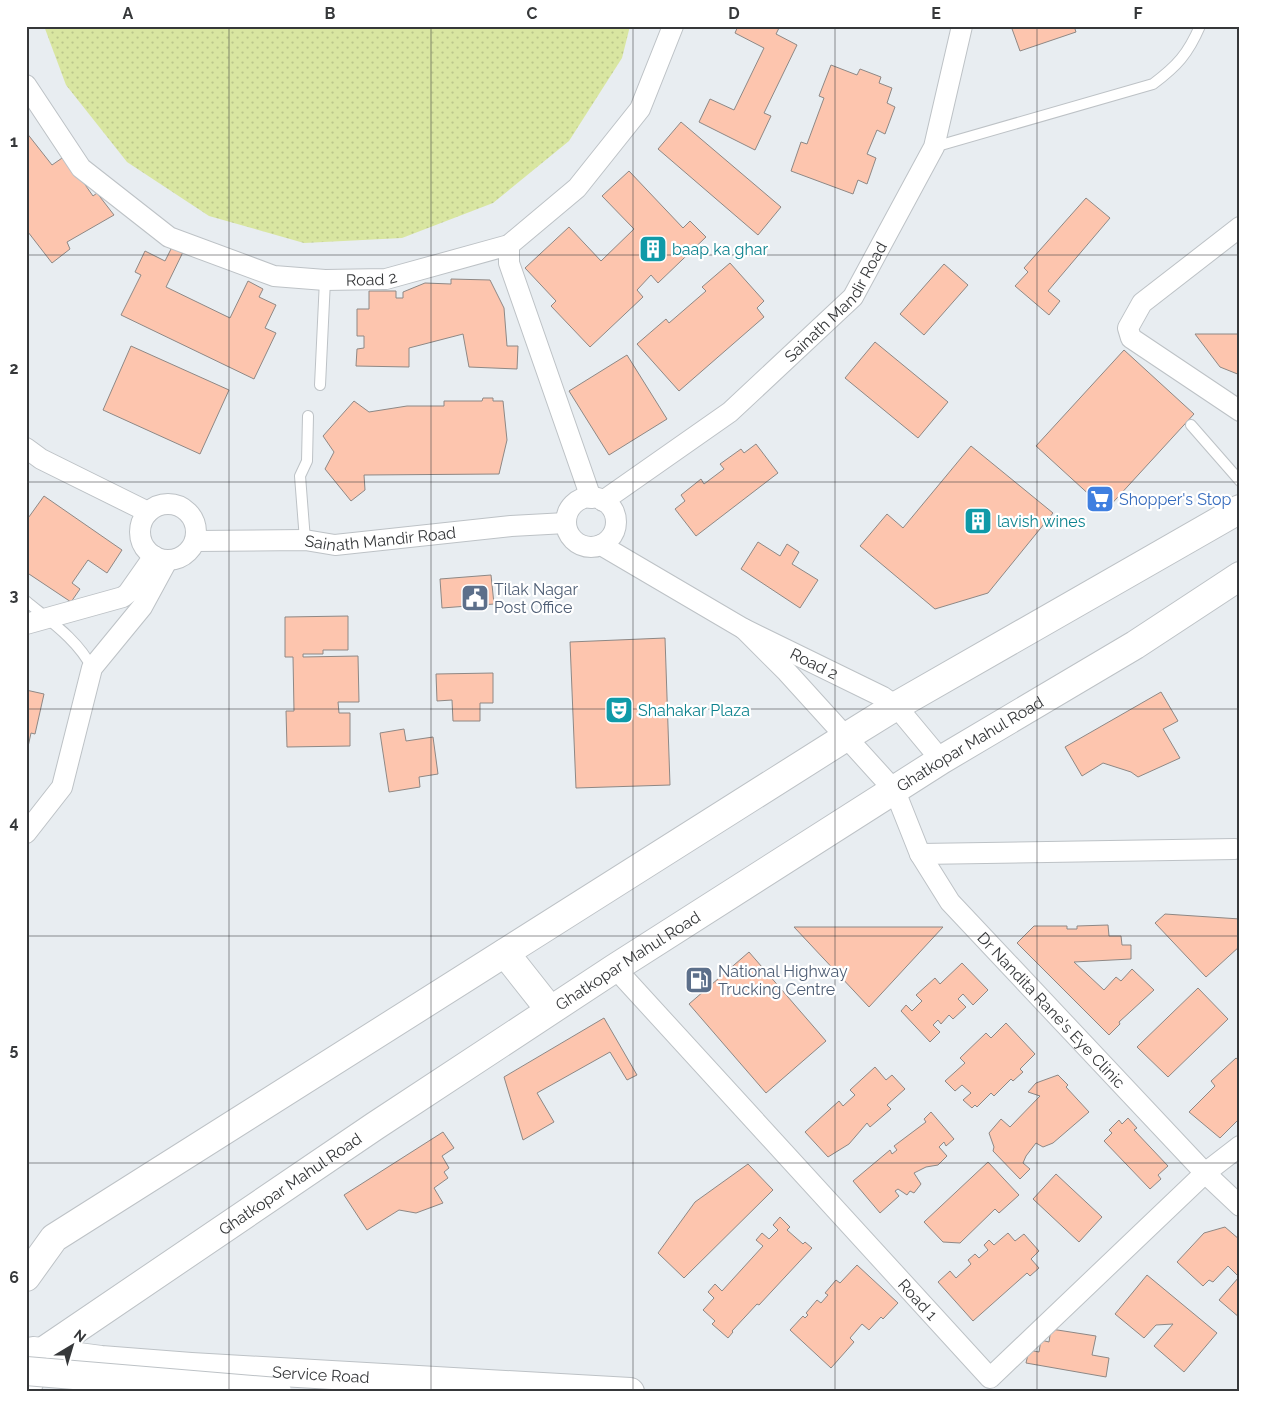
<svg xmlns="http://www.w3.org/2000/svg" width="1266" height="1418" font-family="Raleway,sans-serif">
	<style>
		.park { fill: url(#park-dots) }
		.building { fill: #fdc5ae; stroke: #8e8885 }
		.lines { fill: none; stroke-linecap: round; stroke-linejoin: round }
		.lane-casing { stroke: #bdc2c6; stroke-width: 12 }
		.street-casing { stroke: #bdc2c6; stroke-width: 22 }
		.secondary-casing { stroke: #bdc2c6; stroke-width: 30 }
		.lane { stroke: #fff; stroke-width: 10 }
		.street { stroke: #fff; stroke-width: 20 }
		.secondary { stroke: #fff; stroke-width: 28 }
		.highway-bridge-casing { stroke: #bdc2c6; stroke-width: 30; stroke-linecap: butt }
		.highway-bridge { stroke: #fff; stroke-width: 28 }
		.grid { fill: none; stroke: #36383a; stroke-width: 1; stroke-opacity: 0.55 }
		.labels { text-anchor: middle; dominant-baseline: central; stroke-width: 4.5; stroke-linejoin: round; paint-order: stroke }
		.culture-label { font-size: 16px; fill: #0d838f; stroke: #fff; text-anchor: start }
		.street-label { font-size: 16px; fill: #36383a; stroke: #fff }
		.shop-label { font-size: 16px; fill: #366cbe; stroke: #fff; text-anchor: start }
		.service-label { font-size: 16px; fill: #4e5e75; stroke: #fff; text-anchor: start }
		.neatline { fill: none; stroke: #36383a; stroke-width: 2 }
		.grid-label { font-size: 16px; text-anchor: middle; font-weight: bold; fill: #36383a }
	</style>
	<defs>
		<pattern id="park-dots" width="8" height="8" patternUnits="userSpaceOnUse" patternTransform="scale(1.25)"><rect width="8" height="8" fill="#d9e6a1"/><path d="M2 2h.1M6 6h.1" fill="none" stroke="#bbc68b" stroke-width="1.8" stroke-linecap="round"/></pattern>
	</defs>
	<rect width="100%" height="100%" fill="#e8edf1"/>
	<path class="park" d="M44,26h586l-8,32 -53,83 -76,62 -91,35 -98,5 -95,-27 -82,-54 -61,-77z"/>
	<g class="building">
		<path d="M738,26h42l-4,8 21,11 -33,68 7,3 -16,34 -56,-28 11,-23 24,11 30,-62 -29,-15z"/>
		<path d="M1011,26h63l2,6 -56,19z"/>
		<path d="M831,65l26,10 3,-6 21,8 -2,6 13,5 -5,15 8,4 -10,27 -8,-4 -10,24 9,4 -9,26 -9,-4 -5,14 -62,-23 10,-29 6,2 17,-46 -5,-2z"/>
		<path d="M681,122l100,85 -23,28 -100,-86z"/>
		<path d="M26,132l26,33 13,-9 28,40 4,-3 17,22 -47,27 3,7 -18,14 -24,-31 -2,1z"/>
		<path d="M629,171l54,57 7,-7 16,16 -48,46 -7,-8 -14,15 6,7 -53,50 -39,-41 5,-5 -31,-33 44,-41 32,34 33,-32 -32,-33z"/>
		<path d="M1086,198l24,20 -62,73 12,10 -11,14 -34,-29 13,-14 -4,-4z"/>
		<path d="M173,245l11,5 -18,37 64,31 18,-37 15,8 -4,8 17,8 -11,23 11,5 -22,46 -133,-64 20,-40 -6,-3 10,-21 20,10z"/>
		<path d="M730,263l34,38 -7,7 7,9 -85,74 -42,-47 29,-25 3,4 37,-32 -4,-4z"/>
		<path d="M944,264l24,21 -44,50 -24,-21z"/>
		<path d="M451,279l39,1 14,28 3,38h11l-1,23 -48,-2 -6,-33 -54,14v19l-53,-1 1,-17 7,-1v-12h-7v-27h12v-18h27v7h7v-6l22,-9 26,1z"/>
		<path d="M1195,334h45v41l-20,-8z"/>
		<path d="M875,342l73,60 -30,36 -73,-60z"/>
		<path d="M131,346l98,44 -29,64 -97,-44z"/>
		<path d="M1124,350l70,64 -88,96 -70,-64z"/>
		<path d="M627,355l40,64 -58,36 -40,-64z"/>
		<path d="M483,398h10v3h10l4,39 -8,34 -135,1 1,15 -14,11 -26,-32 9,-17 -11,-16 31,-35 15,11 38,-6h37v-5h38z"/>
		<path d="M756,444l22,29 -82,63 -21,-27 10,-8 -4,-6 20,-16 3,5 20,-15 -4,-5 21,-15 3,4z"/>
		<path d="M971,446l82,67 -65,80 -53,16 -75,-63 27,-32 16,14z"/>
		<path d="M44,496l78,54 -15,23 -19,-13 -16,23 8,6 -9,13 -45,-30v-51z"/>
		<path d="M758,542l22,14 7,-12 12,8 -7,12 26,16 -18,28 -59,-39z"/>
		<path d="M491,575l3,29 -52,4 -2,-29z"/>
		<path d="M348,616v34h-25v4h-20v3l55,-1 1,46h-21l1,11h11v33l-63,1 -1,-36h8l-1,-54h-8v-40z"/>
		<path d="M665,638l5,147 -94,3 -6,-146z"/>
		<path d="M493,673v30h-13v18h-27l-1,-21 -15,1 -1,-27z"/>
		<path d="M26,690l18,4 -9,40 -4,-1 -5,23z"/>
		<path d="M1161,692l17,29 -15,8 17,29 -42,19 -7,-5 -28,-9 -21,13 -17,-29z"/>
		<path d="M404,729l2,12 27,-4 5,37 -19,3 1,10 -31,5 -9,-59z"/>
		<path d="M1165,914l75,5v27l-34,31 -51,-54z"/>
		<path d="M1108,925l1,11h12l1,9h9v14l-57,3 30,28 12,-13 5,4 11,-12 22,21 -35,32 1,2 -11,11 -92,-92 17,-17h33v3h10v-3z"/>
		<path d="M794,927h149l-74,80z"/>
		<path d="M749,952l77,89 -60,52 -77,-89z"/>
		<path d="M962,963l26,27 -15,15 -10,-11 -5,5 8,8 -13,12 -4,-4 -8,9 -3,-4 -5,5 7,7 -10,10 -29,-31 5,-6 6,6 10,-10 -6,-6 19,-17 5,6z"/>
		<path d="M1198,988l30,31 -60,58 -31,-30z"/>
		<path d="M604,1018l33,57 -10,5 -17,-28 -73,41 17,29 -31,18 -19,-63z"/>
		<path d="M1006,1023l29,31 -15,15 3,3 -10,9 -2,-2 -17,17 -3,-3 -14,14 -2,-2 -3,3 -9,-8 8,-7 -9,-8 -7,6 -10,-10 20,-18 -5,-5 26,-25 5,5z"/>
		<path d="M1236,1058l4,3v57l-20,20 -31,-26 26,-26 -4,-5z"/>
		<path d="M875,1067l11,13 6,-5 13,14 -18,16 4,4 -21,18 -3,-4 -18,21 -21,13 -23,-25 34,-31 4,5 12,-11 -5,-5z"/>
		<path d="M1058,1075l10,10 -2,2 23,25 -36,31 -10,4 -7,-4 -10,13 -3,7 7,6 -10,10 -27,-28 1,-4 -5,-14 12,-14 9,8 30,-31 -12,-4 8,-9z"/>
		<path d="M931,1112l23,27 -8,7 -2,-4 -5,5 8,9 -9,9 -12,2 -12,6 7,11 -7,9 -4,-2 -3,4 -9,-6 -3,2 4,5 -19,17 -27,-32 37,-31 2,4 5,-4 -3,-4 32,-24 -2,-3z"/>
		<path d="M1128,1118l9,10 -3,2 34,36 -10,9 3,4 -11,10 -46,-48 8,-8 -3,-3 10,-10 3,4z"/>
		<path d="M443,1132l11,16 -12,8 7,12 -5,4 4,6 -14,10 9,15 -27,10 -17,-3 -32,20 -23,-35z"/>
		<path d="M988,1162l31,33 -20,18 -4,-4 -35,34 -17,-1 -19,-20z"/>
		<path d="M748,1164l25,26 -89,88 -26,-25 37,-51z"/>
		<path d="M1056,1174l46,43 -23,25 -46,-43z"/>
		<path d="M780,1217l10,10 -3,3 16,14 2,-2 7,6 -53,57 -2,-1 -25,27 1,1 -5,6 -16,-14 3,-3 -12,-11 11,-12 -6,-6 7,-8 7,7 41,-45 -7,-6 6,-7 7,6 9,-9 -5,-5z"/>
		<path d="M1225,1227l15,13v78l-21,-18 20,-23 -11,-11 -15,16 -4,-2 -6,6 -26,-24 27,-29z"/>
		<path d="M1008,1233l7,8 9,-7 15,17 -8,8 8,9 -9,8 -3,-3 -54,48 -35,-39 12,-11 6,7 15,-14 -3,-4 7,-6 4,4 9,-8 -4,-5 5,-5 5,5z"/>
		<path d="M857,1265l41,38 -15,16 -2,-2 -12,13 -7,-6 -12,14 4,4 -23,26 -41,-38 13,-14 2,2 3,-3 -2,-2 11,-13 4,3 7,-8 -3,-2 11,-13 4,3z"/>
		<path d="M1147,1275l70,58 -33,39 -30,-26 19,-22 -17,1 -12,13 -29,-24z"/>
		<path d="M1051,1329l45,7 -4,19 17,3 -3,19 -80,-14 3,-13 10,2 2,-12 8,2z"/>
	</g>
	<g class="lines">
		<defs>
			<g id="lane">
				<path d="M934,147l219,-63c24,-18 35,-30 47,-58"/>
				<path d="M320,385l5,-105"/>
				<path d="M1191,425l49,56"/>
				<path d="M305,540l-5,-64 7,-15 1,-45"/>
				<path d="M26,601c24,20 52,39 66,67"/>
			</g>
			<g id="street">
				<path id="s1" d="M26,85l55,83 88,69 105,39 51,4 61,-1 123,-34 68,-57 63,-79 33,-83"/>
				<path d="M1240,227l-98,76 -14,25 3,10 109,73"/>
				<path d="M509,245v18l82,235"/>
				<path d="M26,448l15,11 107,53"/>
				<circle cx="591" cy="522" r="25"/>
				<path id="s2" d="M603,501l127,-89 123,-115 81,-150 28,-121"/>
				<circle cx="168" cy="532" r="28"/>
				<path id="s3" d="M195,541l110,-1 30,5 176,-19 55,-3"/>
				<path id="s4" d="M601,545l143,84 139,68 13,9 45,54"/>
				<path d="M26,624l97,-27 5,-4 26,-37"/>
				<path id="s5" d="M744,629l43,43 108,119 25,63 30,48 255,271 35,33"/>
				<path d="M26,833l36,-46 30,-119 50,-61 25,-46"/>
				<path d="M920,854l315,-5"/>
				<path id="s6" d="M615,968l375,410 215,-205 35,-27"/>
			</g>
			<g id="secondary">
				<path d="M505,953l45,57"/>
				<path d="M26,1277l28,-39 792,-501 50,-31 344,-197"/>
				<path id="s7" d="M33,1351l68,9 90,7 439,25"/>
				<path id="s8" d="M26,1363l349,-237 240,-158 326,-208 194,-115 105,-69"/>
				<path d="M26,1390l15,-37"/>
			</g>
		</defs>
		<use href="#lane" class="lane-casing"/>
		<use href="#street" class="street-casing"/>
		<use href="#secondary" class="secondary-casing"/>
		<use href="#lane" class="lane"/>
		<use href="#street" class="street"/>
		<use href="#secondary" class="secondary"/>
		<defs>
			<path id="highway-bridge" d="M26,1371l251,21"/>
		</defs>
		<use href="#highway-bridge" class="highway-bridge-casing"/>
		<use href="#highway-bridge" class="highway-bridge"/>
	</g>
	<path class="grid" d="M229,26v1366M431,26v1366M633,26v1366M835,26v1366M1037,26v1366M26,255h1214M26,482h1214M26,709h1214M26,936h1214M26,1163h1214"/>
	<defs>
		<symbol id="building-square" viewBox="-11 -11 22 22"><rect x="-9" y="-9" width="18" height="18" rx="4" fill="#0f9aa8" stroke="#fff"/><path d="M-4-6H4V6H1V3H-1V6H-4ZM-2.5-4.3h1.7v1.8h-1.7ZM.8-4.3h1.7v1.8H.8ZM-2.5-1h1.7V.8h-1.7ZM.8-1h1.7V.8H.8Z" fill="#fff"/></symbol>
		<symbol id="supermarket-square" viewBox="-11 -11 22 22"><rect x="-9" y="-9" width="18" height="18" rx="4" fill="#3f7fe0" stroke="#fff"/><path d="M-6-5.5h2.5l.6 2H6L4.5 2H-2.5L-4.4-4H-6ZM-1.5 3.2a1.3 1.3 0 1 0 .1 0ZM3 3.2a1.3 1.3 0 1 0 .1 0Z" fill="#fff"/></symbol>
		<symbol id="civic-square" viewBox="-11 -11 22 22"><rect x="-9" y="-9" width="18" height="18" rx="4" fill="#5c6f8a" stroke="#fff"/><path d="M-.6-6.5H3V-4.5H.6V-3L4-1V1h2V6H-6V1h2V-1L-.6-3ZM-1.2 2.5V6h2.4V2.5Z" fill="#fff"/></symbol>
		<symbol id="theatre-square" viewBox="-11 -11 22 22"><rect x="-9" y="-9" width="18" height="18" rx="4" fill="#0f9aa8" stroke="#fff"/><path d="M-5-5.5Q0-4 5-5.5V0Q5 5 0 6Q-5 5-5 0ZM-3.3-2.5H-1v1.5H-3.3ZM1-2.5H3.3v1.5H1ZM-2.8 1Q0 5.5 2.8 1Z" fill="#fff"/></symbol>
		<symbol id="fuel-square" viewBox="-11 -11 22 22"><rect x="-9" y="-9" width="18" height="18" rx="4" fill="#5c6f8a" stroke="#fff"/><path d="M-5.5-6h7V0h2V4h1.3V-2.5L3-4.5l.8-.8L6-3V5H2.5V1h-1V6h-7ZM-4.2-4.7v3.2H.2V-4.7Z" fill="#fff"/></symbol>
	</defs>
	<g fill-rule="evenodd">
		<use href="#building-square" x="637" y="233" width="32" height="32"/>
		<use href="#supermarket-square" x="1084" y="483" width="32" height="32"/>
		<use href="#building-square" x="962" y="505" width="32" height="32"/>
		<use href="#civic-square" x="459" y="582" width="32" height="32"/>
		<use href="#theatre-square" x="603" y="694" width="32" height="32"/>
		<use href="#fuel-square" x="683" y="964" width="32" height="32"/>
	</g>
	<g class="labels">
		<g class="culture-label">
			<text x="672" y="249">baap ka ghar</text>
			<text x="997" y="521">lavish wines</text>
			<text x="638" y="710">Shahakar Plaza</text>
		</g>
		<g class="street-label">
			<text stroke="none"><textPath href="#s1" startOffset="421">Road 2</textPath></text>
			<text stroke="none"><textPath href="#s2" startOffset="309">Sainath Mandir Road</textPath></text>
			<text stroke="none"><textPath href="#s3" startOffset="186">Sainath Mandir Road</textPath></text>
			<text stroke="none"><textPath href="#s4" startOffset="244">Road 2</textPath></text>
			<text stroke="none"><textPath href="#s8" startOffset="1129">Ghatkopar Mahul Road</textPath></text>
			<text stroke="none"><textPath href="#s8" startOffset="724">Ghatkopar Mahul Road</textPath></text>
			<text stroke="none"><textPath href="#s5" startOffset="494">Dr Nandita Rane's Eye Clinic</textPath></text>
			<text stroke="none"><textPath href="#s8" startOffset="319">Ghatkopar Mahul Road</textPath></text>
			<text stroke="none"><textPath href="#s6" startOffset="449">Road 1</textPath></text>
			<text stroke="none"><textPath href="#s7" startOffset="289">Service Road</textPath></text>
		</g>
		<g class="shop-label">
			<text x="1119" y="499">Shopper's Stop</text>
		</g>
		<g class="service-label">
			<text x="494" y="589">Tilak Nagar<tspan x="494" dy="18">Post Office</tspan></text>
			<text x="718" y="971">National Highway<tspan x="718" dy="18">Trucking Centre</tspan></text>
		</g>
	</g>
	<rect width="1266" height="1418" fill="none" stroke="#ffffff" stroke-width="55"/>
	<g transform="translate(72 1346) rotate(38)" stroke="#ffffff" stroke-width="4" paint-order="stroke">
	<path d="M0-4L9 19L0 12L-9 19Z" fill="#36383a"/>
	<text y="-8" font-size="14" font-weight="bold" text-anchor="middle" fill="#36383a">N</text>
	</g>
	<rect x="28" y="28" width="1210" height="1362" class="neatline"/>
	<g class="grid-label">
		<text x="128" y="19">A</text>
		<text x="330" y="19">B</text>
		<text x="532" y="19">C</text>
		<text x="734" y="19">D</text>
		<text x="936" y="19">E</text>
		<text x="1138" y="19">F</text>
		<text x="14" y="147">1</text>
		<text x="14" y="374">2</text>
		<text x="14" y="601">3</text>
		<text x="14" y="828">4</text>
		<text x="14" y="1055">5</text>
		<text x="14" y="1283">6</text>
	</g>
</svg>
